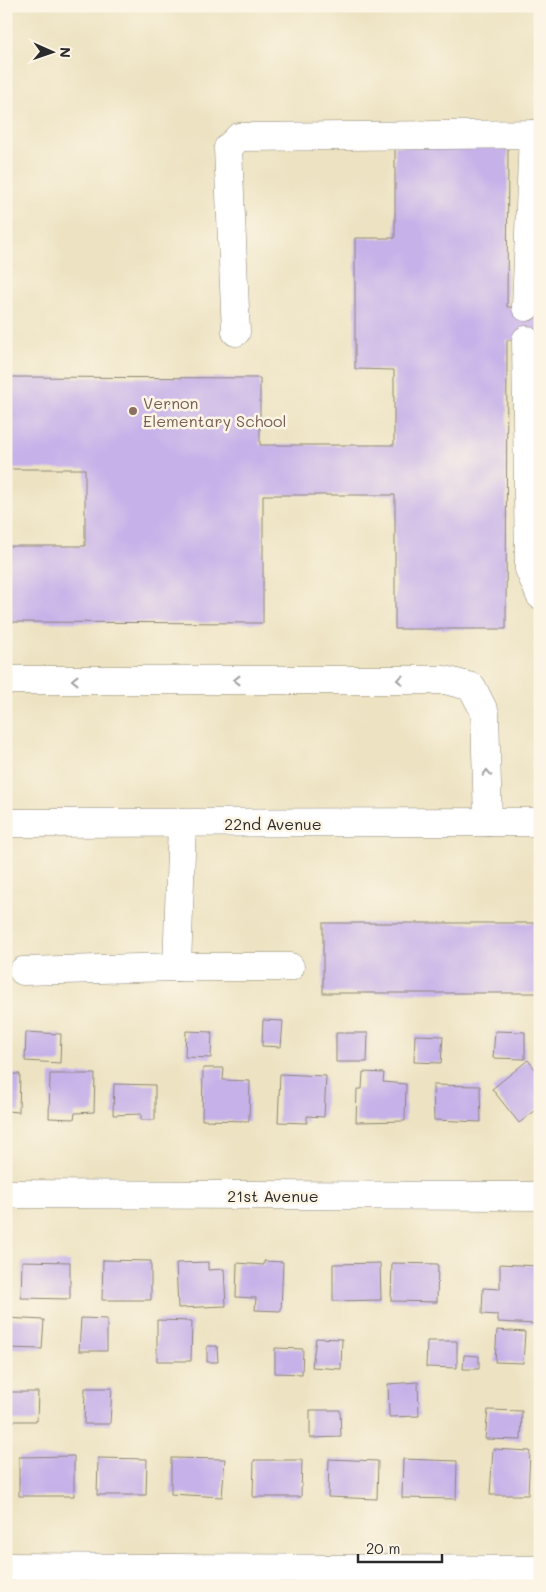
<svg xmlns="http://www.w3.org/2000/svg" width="546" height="1592" font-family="Mali,sans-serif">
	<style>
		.building { fill: #c6b1e9 }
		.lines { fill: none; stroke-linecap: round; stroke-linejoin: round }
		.minor-casing { stroke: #8c8777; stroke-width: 29 }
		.minor { stroke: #fff; stroke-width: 28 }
		.oneway { stroke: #a0a0a0 }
		.education-dot { fill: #8d6e63; stroke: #fcf5e5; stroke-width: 2 }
		.labels { text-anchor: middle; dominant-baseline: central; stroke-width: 5; stroke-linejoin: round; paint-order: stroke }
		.education-label { font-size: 16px; fill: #785e54; stroke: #fcf5e5; text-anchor: start }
		.street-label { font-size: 16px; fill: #2b2b2b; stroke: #fcf5e5 }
	</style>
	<rect width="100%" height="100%" fill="#fcf5e5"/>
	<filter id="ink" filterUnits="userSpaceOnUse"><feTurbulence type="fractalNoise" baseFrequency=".02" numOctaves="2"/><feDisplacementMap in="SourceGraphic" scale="10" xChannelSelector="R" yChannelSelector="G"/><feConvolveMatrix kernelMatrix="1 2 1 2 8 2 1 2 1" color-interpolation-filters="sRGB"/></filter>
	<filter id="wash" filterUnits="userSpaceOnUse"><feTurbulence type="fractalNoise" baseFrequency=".0096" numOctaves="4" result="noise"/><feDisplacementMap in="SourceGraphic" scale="20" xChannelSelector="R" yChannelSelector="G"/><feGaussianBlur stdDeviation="1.12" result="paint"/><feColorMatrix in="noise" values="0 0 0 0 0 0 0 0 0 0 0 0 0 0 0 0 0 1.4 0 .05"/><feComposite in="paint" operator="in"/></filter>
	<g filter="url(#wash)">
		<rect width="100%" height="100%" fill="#ede3c3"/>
		<g id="blocks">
			<g class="building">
				<path d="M395,146l113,1 -1,160h33v33h-33l-1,289h-111v-134h-132v128l-257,-1v-76h79v-77h-79v-92l254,1v67h134v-75l-39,-1v-131h40z"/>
				<rect x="323" y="923" width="217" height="70"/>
				<path d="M263,1020l20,1 -2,26 -19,-1z"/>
				<path d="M186,1031l26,1 -1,26 -26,-1z"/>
				<path d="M495,1031l30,1v27l-32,-1z"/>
				<path d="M26,1032l35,2 -1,29 -35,-2z"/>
				<path d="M336,1033h32l-1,29h-31z"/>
				<path d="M415,1035l28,1 -2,27 -27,-1z"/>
				<path d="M528,1060l12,15v19l-2,2 2,11 -21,16 -27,-34z"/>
				<path d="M203,1068h21l-1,12 27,1 -1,40 -47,-1z"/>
				<path d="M363,1072l21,1 -1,9 23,2 -1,37 -49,1 1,-33h5z"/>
				<path d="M6,1074h14l-1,38 -13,-1z"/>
				<path d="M50,1074h45l-1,38 -19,1 -1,6 -25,-1z"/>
				<path d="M280,1074l46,2 -2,41 -17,-1v7l-29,-1z"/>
				<path d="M114,1084l41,1v35h-14v-6l-28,1z"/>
				<path d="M433,1085l47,1 1,36 -47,-2z"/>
				<path d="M103,1260l48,1v39h-49z"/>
				<path d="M22,1261l48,1v37l-49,-1z"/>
				<path d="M264,1261l19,1 -2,49 -26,-1 1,-12 -20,-1 1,-34 27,2z"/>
				<path d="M208,1262v8l16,-1 2,37 -48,2 -2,-45z"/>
				<path d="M380,1263l1,37 -48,1v-37z"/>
				<path d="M392,1263l46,1 -1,38 -46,-1z"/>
				<path d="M500,1264l38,2 -2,58 -38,-2v-7l-16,-1 1,-26 17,1z"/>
				<path d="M6,1318l38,2 -2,29 -36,-1z"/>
				<path d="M81,1318l26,1v32h-28z"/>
				<path d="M157,1320l35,1 -1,40h-34z"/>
				<path d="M497,1330l28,2 -2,31 -28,-1z"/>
				<path d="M316,1338l26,1 -1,30 -29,-2z"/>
				<path d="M427,1341h30v27l-31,-1z"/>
				<path d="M207,1346h10l1,16h-11z"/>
				<path d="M275,1348l28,1 -1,25 -27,-1z"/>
				<path d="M464,1355l15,1v13h-16z"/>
				<path d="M418,1382l1,34 -30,1 -1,-33z"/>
				<path d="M85,1388h27l-2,36h-26z"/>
				<path d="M9,1392h29l-1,29h-28z"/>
				<path d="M310,1410h30l1,27 -31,1z"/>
				<path d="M488,1410l34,1 -1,29 -36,-1z"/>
				<path d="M493,1449l37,2 -2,44h-38z"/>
				<path d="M74,1456v40h-55v-39z"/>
				<path d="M98,1458l49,1 -1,36h-49z"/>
				<path d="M171,1458l54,1 -3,38 -51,-3z"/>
				<path d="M329,1459l49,2 -1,38 -49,-2z"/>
				<path d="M403,1459l54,2 -1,38 -54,-1z"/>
				<path d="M254,1460h48l-1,37h-48z"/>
			</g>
		</g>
	</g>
	<g filter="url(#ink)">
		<use href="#blocks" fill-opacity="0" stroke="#8c8777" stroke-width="1"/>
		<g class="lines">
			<defs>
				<g id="minor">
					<path d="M526,307l7,-173"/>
					<path d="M236,332l-8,-184 11,-11 301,-3"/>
					<path d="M526,340l3,229 11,26"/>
					<path d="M6,680h439l27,7 13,26 3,109"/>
					<path d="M6,823l534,-1"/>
					<path d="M182,823l-5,144h113"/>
					<path d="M23,971l154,-4"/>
					<path d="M6,1194l534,2"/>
					<path d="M6,1567l534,3"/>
				</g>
			</defs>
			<use href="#minor" class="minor-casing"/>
			<use href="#minor" class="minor"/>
		</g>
		<defs><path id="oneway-chevron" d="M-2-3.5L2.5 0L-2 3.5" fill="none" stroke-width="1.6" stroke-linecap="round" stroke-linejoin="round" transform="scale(1.25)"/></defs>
		<g class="oneway">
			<use href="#oneway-chevron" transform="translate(75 680) rotate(-180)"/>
			<use href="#oneway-chevron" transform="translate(237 680) rotate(-180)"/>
			<use href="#oneway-chevron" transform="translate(400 680) rotate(-180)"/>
			<use href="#oneway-chevron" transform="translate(487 773) rotate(-92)"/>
		</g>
	</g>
	<circle class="education-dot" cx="133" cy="411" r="5"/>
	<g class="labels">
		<g class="education-label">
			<text x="143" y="402">Vernon<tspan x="143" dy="18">Elementary School</tspan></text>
		</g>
		<g class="street-label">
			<text x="273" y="823">22nd Avenue</text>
			<text x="273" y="1195">21st Avenue</text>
		</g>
	</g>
	<rect width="546" height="1592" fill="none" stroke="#fcf5e5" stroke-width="25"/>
	<g transform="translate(52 52) rotate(92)" stroke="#fcf5e5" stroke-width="4" paint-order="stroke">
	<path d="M0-4L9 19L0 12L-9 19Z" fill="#2b2b2b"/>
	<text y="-8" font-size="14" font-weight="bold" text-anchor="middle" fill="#2b2b2b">N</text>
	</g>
	<path d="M358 1554v8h84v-8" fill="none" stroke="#2b2b2b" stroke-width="2.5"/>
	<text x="366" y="1554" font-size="15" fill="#2b2b2b" stroke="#fcf5e5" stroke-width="4" paint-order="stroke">20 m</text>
</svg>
